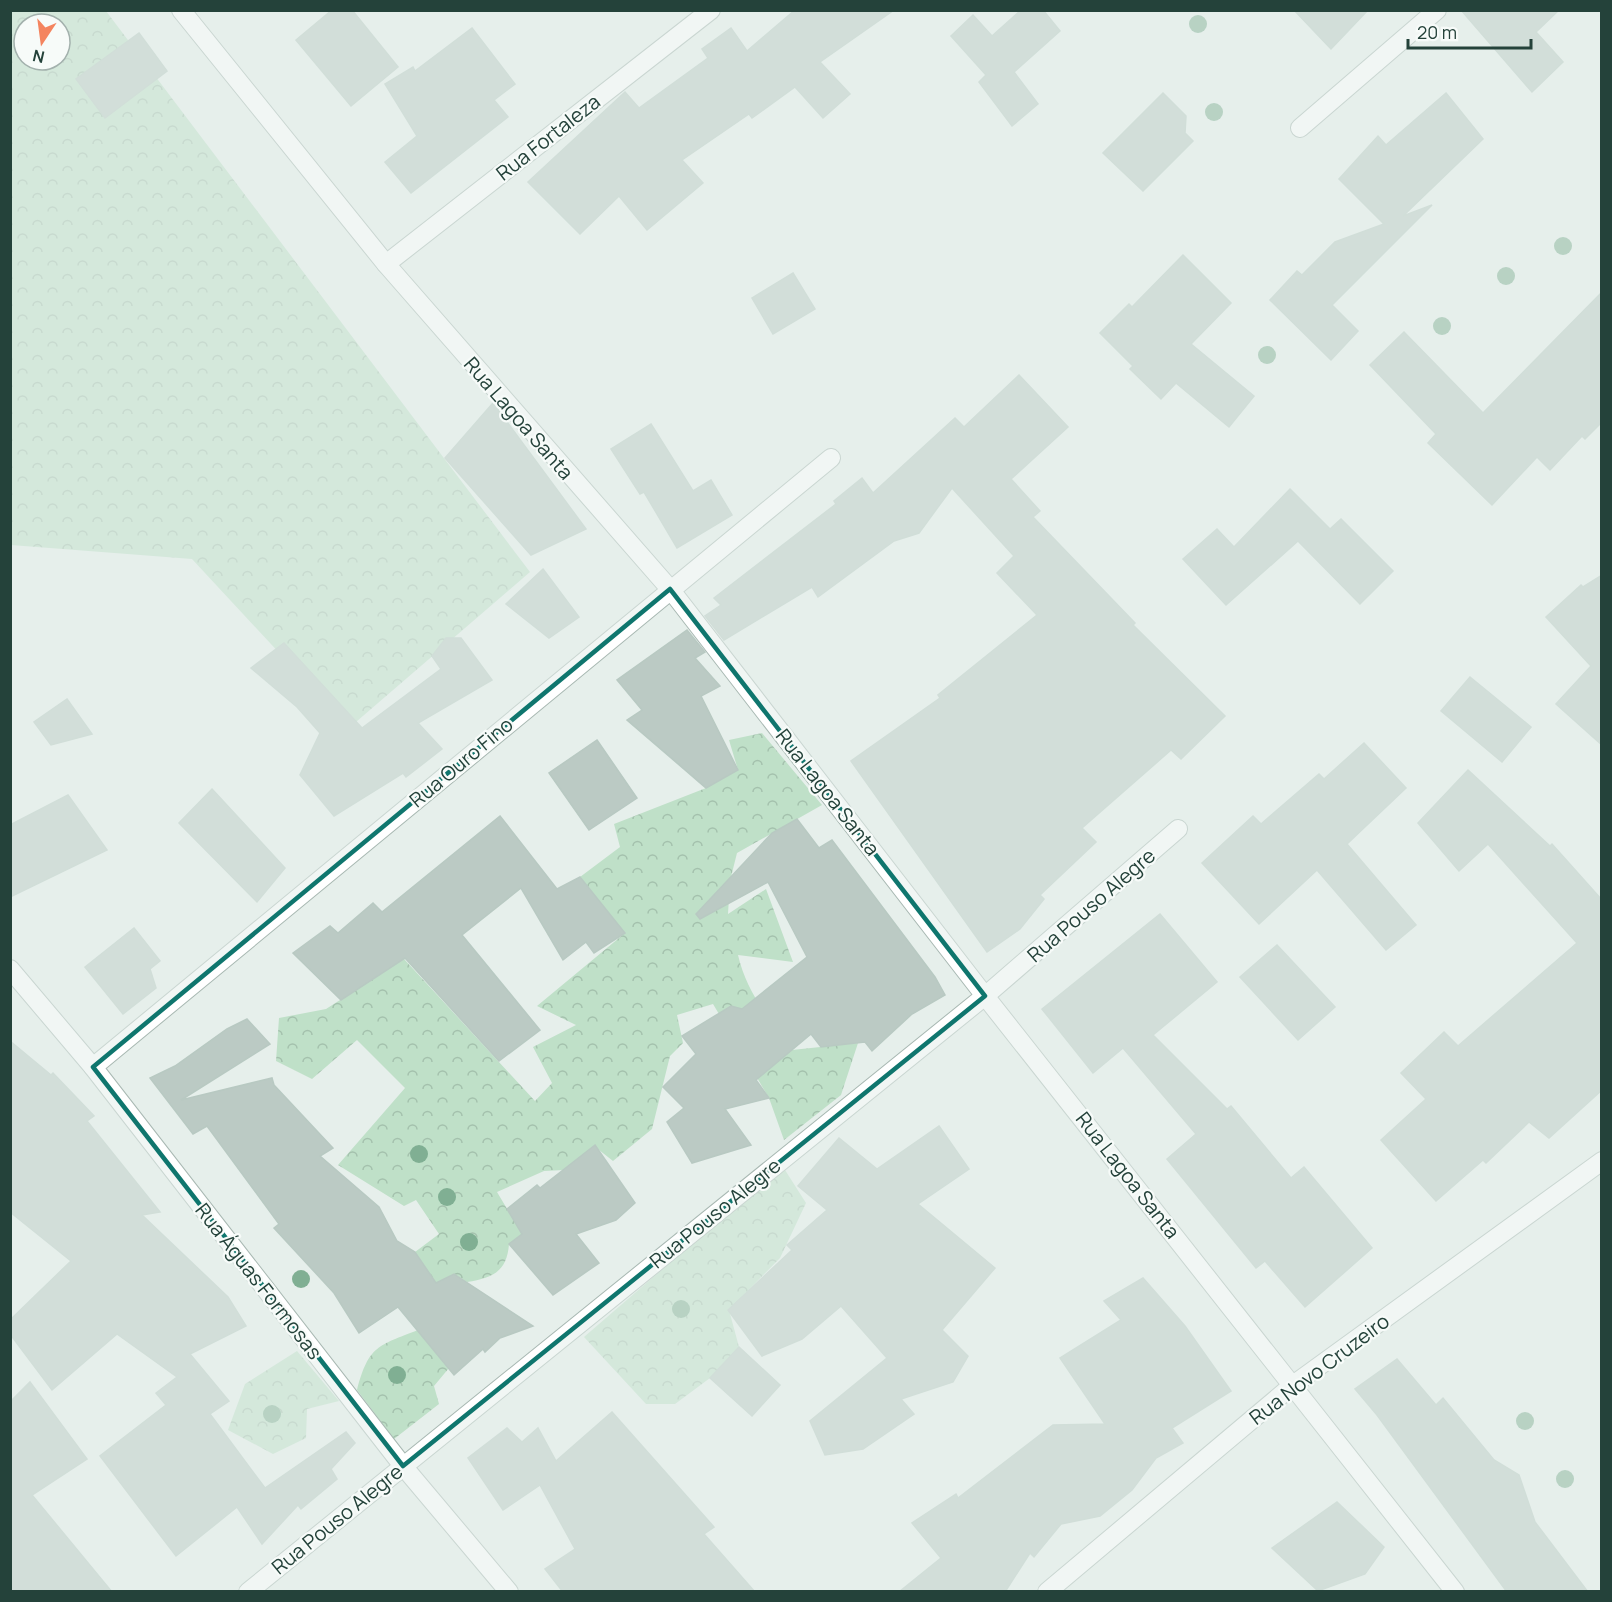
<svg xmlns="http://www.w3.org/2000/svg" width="1612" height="1602" font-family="Manrope,sans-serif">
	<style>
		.forest { fill: url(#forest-crowns); fill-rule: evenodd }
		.building { fill: #bbcac4; stroke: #b8c9c2; stroke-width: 1.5 }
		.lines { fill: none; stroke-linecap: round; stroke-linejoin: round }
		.minor-casing { stroke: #a8b8b2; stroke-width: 20 }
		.minor { stroke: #fff; stroke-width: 18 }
		.tree { fill: #80af93 }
		.marked { fill: none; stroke: #0f766e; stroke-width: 4.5; stroke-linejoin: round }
		.labels { text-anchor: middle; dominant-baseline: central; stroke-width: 4.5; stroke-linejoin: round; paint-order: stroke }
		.street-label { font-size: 20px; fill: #24423a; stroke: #f7fbf9 }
	</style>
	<defs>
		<pattern id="forest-crowns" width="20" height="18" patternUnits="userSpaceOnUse" patternTransform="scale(1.5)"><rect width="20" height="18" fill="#bfe0c8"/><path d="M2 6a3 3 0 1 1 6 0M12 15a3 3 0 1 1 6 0" fill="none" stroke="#a4c1ad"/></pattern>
	</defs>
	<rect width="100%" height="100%" fill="#e6efeb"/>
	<g class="forest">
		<path d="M10,11h96l424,561 -181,156 -157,-169 -181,-14zM24,24h36v36h-36z"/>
		<path d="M762,733l60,72 -85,48 -7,28 -2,33 38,-25 27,73 -55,-7c8,36 32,66 54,95l66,-7 -17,52 -57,45 -15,-42 -56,-94 -36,11 6,28 -13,13 -18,73 -39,32 -19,-15 -30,24 -20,1 -47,21 25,42 -13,10c-2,28 -17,34 -42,38l-13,-8 -18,9 -21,-31 24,-18 -23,-34 -12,6 -66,-41 67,-77 -48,-48 -45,39 -36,-18 3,-43 47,-9 78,-50 131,142 17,-18 -19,-36 43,-22 -39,-19 88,-73 -45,-56 40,-30 -6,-23 92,-36 32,-18 -9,-30z"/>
		<path d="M785,1170l21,33 -26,55 -51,52 10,37 -29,31 -35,26h-29l-62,-67 126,-109z"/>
		<path d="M418,1330l31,38 -15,18 5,18 -45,35 -37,-49c12,-45 21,-44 61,-60z"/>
		<path d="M297,1351l42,50 -32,8 -1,29 -33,16 -45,-24 17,-46z"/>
	</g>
	<g class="building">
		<path d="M332,10h20l46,57 -47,39 -55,-66z"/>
		<path d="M795,10h99l-74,52 30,32 -27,24 -28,-31 -43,31 -3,-4 -67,46 21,23 -56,47 -28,-34 -39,38 -52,-52 97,-90 14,16 69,-50 -6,-9 29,-21 16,23z"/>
		<path d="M1021,10h22l17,21 -46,41 24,32 -26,22 -33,-44 7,-7 -35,-39 22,-21 19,21z"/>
		<path d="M1294,10h74l-37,39z"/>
		<path d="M1461,10h98l-23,22 27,30 -31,30z"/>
		<path d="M472,28l43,56 -21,16 14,17 -97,76 -26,-31 32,-26 -32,-52 28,-17 2,4z"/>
		<path d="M139,33l28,38 -62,47 -29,-39z"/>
		<path d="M1163,93l23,23 -1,17 8,8 -50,50 -40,-38z"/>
		<path d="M1446,93l37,46 -80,77 29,-11 -100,100 26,26 -27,29 -61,-60 27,-29 5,4 33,-33 49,-18 -45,-45 39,-43 8,9z"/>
		<path d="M1183,255l48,48 -40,41 63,52 -25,31 -53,-44 -15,16 -31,-30 3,-3 -33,-33 29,-29 3,3z"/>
		<path d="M793,273l22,36 -42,25 -21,-36z"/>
		<path d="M1602,292v130l-17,17 -3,-3 -32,34 -13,-13 -45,48 -64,-62 8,-9 -66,-69 34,-33 79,81z"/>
		<path d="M1019,375l49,52 -57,52 29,32 -7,6 102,106 -2,2 92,91 -44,43 -10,-9 -89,78 14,14 -56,53 4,4 -24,30 -33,23 -136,-191 89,-63 -2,-3 99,-80 -40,-42 17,-17 -62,-68 -33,45 -25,8 -76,56 -6,-10 -88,53 -19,-24 16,-11 -7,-7 122,-94 -2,-3 28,-23 11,15 82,-75 9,9z"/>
		<path d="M493,403l93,126 -55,26 -86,-97z"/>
		<path d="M651,424l42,67 18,-11 21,35 -55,33 -33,-56 -4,2 -29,-45z"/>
		<path d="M1290,489l40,40 11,-10 52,52 -33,33 -62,-63 -72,64 -43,-46 34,-30 17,18z"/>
		<path d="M543,569l36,48 -30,21 -43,-34z"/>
		<path d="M1602,575v170l-46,-41 35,-38 -45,-49 35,-32 2,2z"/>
		<path d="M687,630l18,22 -10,6 25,28 -19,10 37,74 -32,18 -79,-68 15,-10 -25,-30z"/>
		<path d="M446,638h15l31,42 -74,43 24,26 -36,28 -3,-4 -69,43 -34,-41 20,-42 -23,-26 -46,-39 33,-25 78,85 79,-59 -9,-13z"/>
		<path d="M1470,677l61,50 -29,35 -61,-51z"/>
		<path d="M67,699l25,35 -41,11 -17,-23z"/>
		<path d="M597,740l40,58 -48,32 -40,-57z"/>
		<path d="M1364,743l42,45 -59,56 69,81 -30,25 -69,-80 -58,54 -57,-61 51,-47 8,8 58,-50 5,5z"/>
		<path d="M1468,770l82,76 2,-2 50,56v190l-53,48 -20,-16 -43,41 -3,-3 -47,41 -55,-61 45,-41 -25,-26 43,-41 14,14 119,-103 -89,-99 -29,27 -41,-48z"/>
		<path d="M212,789l73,79 -28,34 -78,-79z"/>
		<path d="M68,795l39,55 -97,47v-72z"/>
		<path d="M500,816l57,73 23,-12 45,56 -31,20 -8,-11 -23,18 -42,-72 -59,47 78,95 -41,31 -94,-103 -64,42 -48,-47 37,-27 8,7 35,-30 9,9z"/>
		<path d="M797,819l22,29 13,-8 103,137 10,18 -33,19 -40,37 -7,-9 -44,5 -10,-13 -55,46 13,18 -44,11 26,36 -59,18 -25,-41 17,-14 -21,-21 33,-33 -14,-18 49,-30 11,3 65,-52 -39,-75 -68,37 -4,-5 76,-81z"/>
		<path d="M1160,914l57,68 -64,53 74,74 4,-3 60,72 13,-11 68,81 -67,59 -40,-46 -9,7 -89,-109 29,-25 -73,-86 -30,25 -51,-64z"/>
		<path d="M134,928l26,33 -10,8 6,19 -33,26 -38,-47z"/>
		<path d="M1277,945l58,62 -37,33 -58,-63z"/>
		<path d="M247,1019l23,25 -89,56 91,-22 2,7 59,63 -13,8 59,51 18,34 18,11 21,31 18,-9 79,52 -33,12 -15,14 -2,-3 -29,26 -56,-68 -39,26 -25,-40 -60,-65 5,-4 -72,-98 -14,8 -43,-56 25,-12 52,-37z"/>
		<path d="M10,1041l41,34 2,-2 41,43 -7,5 73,91 -18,3 86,82 18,29 -56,28 39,47 -19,13 55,74 81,-56 9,11 -24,26 6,10 -36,30 -3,-4 -36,39 -25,-37 -61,49 -76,-100 66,-51 -10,-12 21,-16 -60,-43 -65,56 -42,-56v-14l61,-59 -61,-49z"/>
		<path d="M939,1126l30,43 -51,35 77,64 -53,62 26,26 -15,26 -52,17 13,15 -51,35 -38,6 -15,-34 77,-63 -46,-52 -39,33 -40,17 -34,-46 64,-60 -5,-5 40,-35 -29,-24 41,-48 38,31z"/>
		<path d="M595,1145l40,58 -19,17 -40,14 23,29 -46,32 -44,-51 13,-10 -15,-25 30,-24 3,3z"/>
		<path d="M1143,1278l42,48 46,65 -59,37 11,15 -27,15 -24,32 -32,26 -39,8 -27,33 -4,-4 -25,39h-106l42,-34 -29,-35 44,-29 2,4 95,-73 52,-1 -45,-66 61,-38 -17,-19z"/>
		<path d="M739,1347l41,38 -28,31 -42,-38z"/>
		<path d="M1397,1359l39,46 7,-7 51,62 25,15 16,47 53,70h-81l-130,-177 -22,-26z"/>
		<path d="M30,1382l57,77 -55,36 80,97h-102v-190z"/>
		<path d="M612,1412l102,115 -10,7 51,58h-192l-18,-23 30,-20 -35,-64 -37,25 -35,-52 39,-30 15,14 16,-14 18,33z"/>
		<path d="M1337,1502l47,45 -19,27 -47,17 -46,-43z"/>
	</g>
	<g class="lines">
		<defs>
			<g id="minor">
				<path d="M181,10l205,254 284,325 315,407 470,596"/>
				<path d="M1300,128l137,-118"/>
				<path d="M386,264l325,-254"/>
				<path d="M10,969l83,98 310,399 106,126"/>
				<path d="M93,1067l738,-609"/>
				<path d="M248,1592l737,-596 193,-167"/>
				<path d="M1047,1592l246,-207 309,-224"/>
			</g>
		</defs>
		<use href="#minor" class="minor-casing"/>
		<use href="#minor" class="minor"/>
	</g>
	<g class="tree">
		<circle cx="1198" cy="24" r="9"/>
		<circle cx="1214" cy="112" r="9"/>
		<circle cx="1563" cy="246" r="9"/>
		<circle cx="1506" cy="276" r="9"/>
		<circle cx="1442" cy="326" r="9"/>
		<circle cx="1267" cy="355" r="9"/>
		<circle cx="419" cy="1154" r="9"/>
		<circle cx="447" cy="1197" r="9"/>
		<circle cx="469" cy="1242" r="9"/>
		<circle cx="301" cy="1279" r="9"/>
		<circle cx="681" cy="1309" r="9"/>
		<circle cx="397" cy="1375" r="9"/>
		<circle cx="272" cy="1414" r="9"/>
		<circle cx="1525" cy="1421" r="9"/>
		<circle cx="1565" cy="1479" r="9"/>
	</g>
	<path d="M0 0H1612V1602H0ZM670,589l315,407 -582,470 -310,-399z" fill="#e6efeb" fill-opacity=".55" fill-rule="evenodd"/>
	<path class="marked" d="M670,589l315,407 -582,470 -310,-399z"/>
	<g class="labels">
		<g class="street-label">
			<text transform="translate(548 137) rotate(-38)">Rua Fortaleza</text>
			<text transform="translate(519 418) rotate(49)">Rua Lagoa Santa</text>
			<text transform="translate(461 762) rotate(-40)">Rua Ouro Fino</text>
			<text transform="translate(828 792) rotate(52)">Rua Lagoa Santa</text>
			<text transform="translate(1091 905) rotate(-41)">Rua Pouso Alegre</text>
			<text transform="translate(1128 1175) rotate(52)">Rua Lagoa Santa</text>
			<text transform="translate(715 1213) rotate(-39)">Rua Pouso Alegre</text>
			<text transform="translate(259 1281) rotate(52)">Rua Águas Formosas</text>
			<text transform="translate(1319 1369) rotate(-37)">Rua Novo Cruzeiro</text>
			<text transform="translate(337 1519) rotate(-39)">Rua Pouso Alegre</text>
		</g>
	</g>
	<rect width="1612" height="1602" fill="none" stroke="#24423a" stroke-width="24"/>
	<g transform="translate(42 42) rotate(193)"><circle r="28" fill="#f7fbf9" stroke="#a3b1ad" stroke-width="1.5"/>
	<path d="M0-4.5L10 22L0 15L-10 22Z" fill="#f4845f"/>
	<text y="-9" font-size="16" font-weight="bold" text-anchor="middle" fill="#24423a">N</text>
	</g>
	<path d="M1408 39v9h123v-9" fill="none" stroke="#24423a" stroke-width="3"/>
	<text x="1417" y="39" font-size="18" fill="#24423a" stroke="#f7fbf9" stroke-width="4.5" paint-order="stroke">20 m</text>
</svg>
